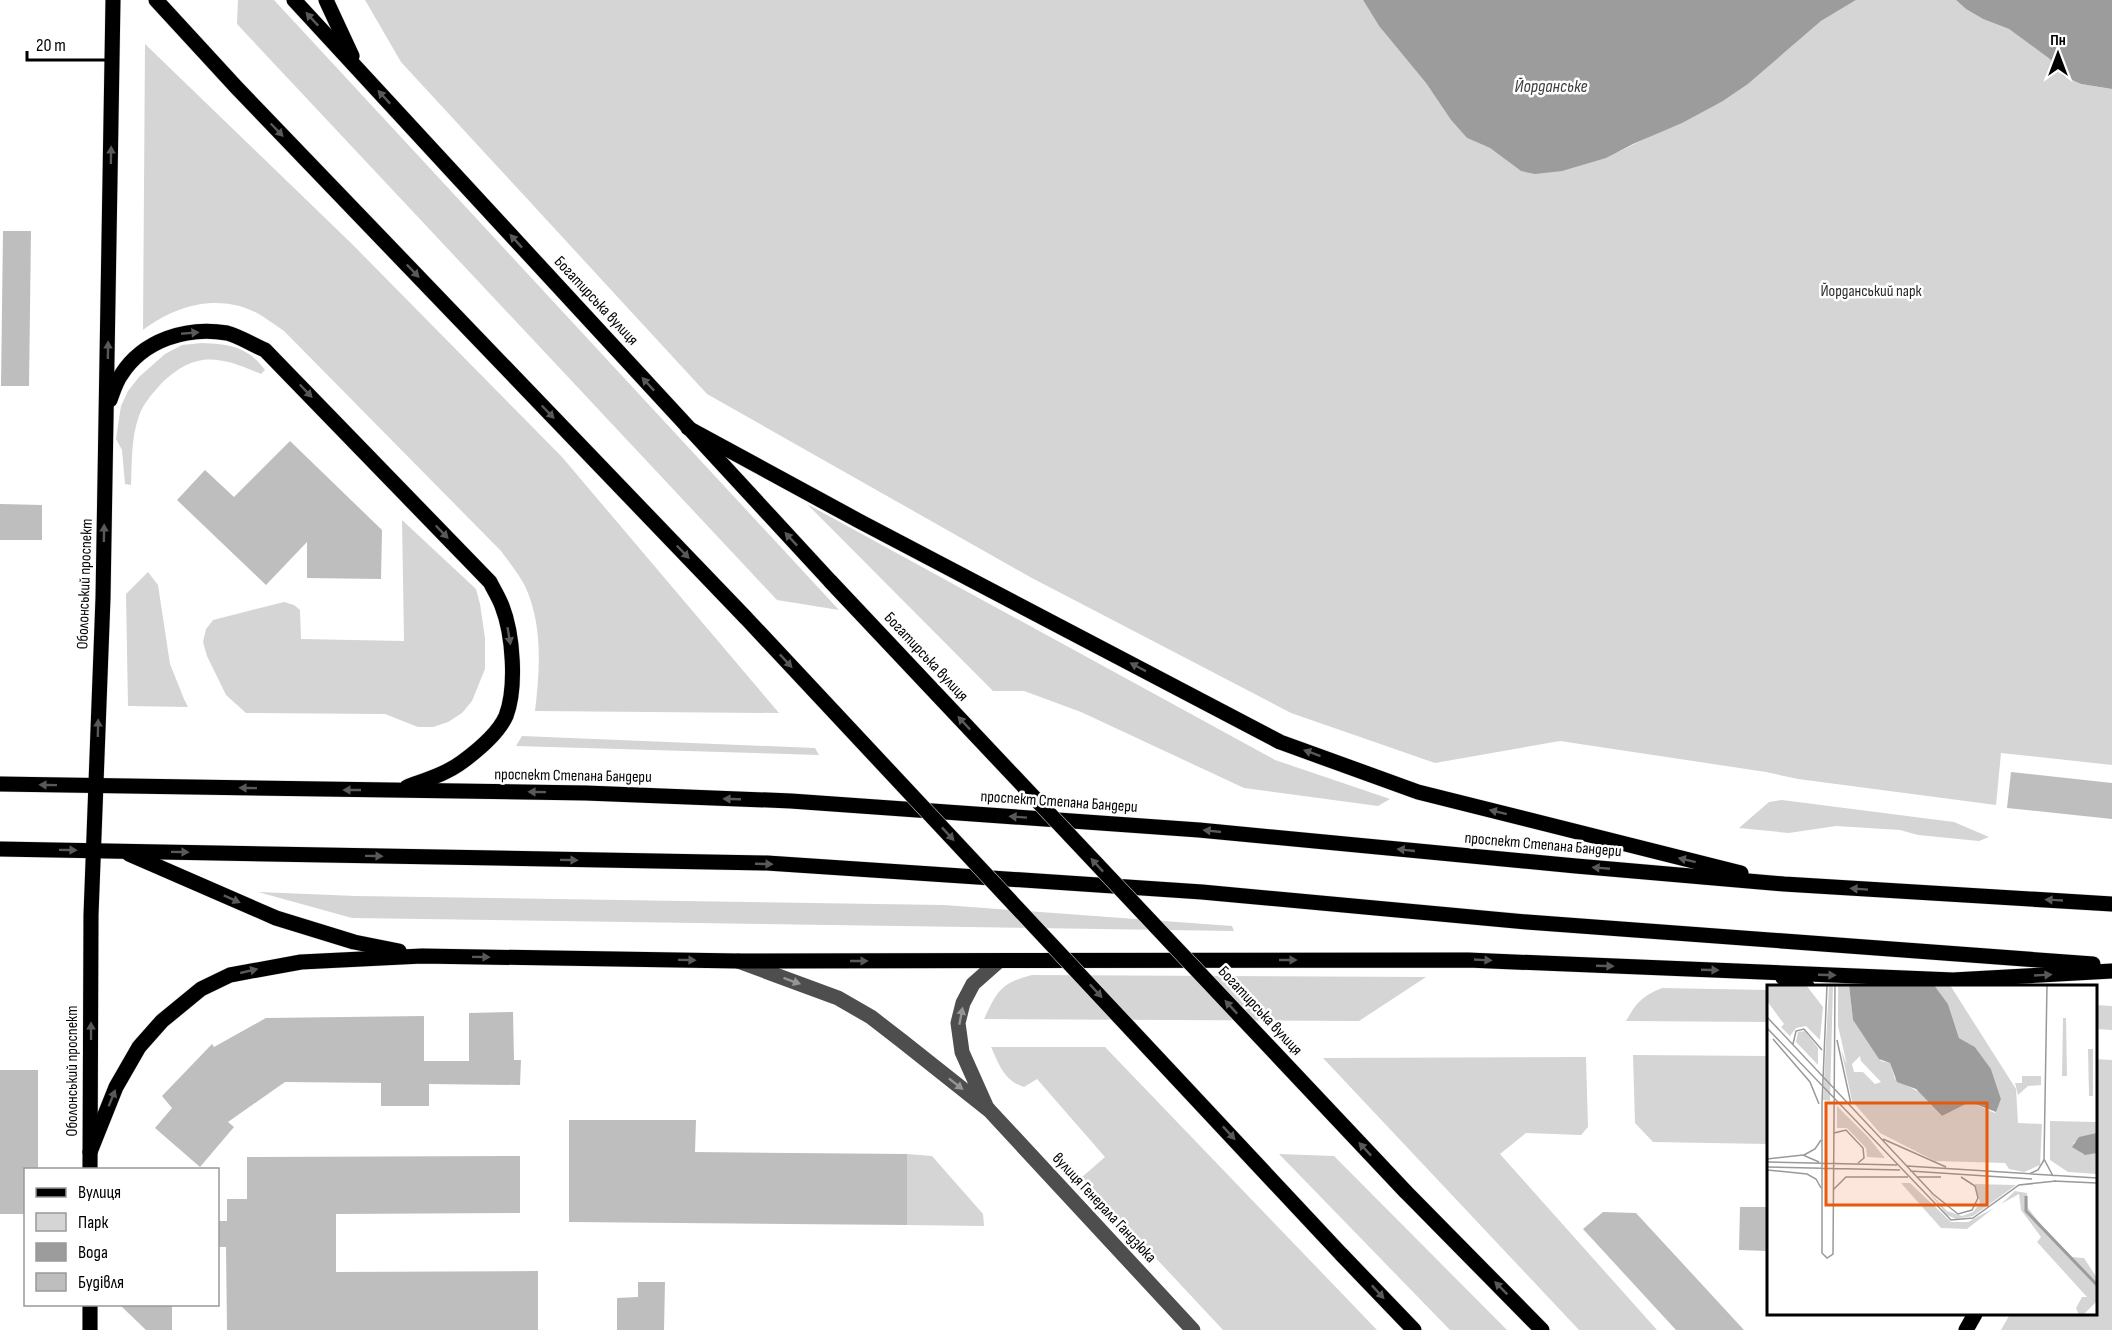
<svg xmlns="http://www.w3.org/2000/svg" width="2112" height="1330" font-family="'Sofia Sans Condensed',sans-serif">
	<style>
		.green { fill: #d5d5d5 }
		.water { fill: #9c9c9c }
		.building { fill: #bebebe }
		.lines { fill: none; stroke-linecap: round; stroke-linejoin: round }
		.major-casing { stroke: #dbdbdb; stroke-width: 16 }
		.minor { stroke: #4e4e4e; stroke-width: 15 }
		.major { stroke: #000; stroke-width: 15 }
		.major-bridge-casing { stroke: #dbdbdb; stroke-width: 16; stroke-linecap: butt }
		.major-bridge { stroke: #000; stroke-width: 15 }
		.oneway { fill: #595959 }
		.oneway2 { fill: #959595 }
		.labels { text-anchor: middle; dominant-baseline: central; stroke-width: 5; stroke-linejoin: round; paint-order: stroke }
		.park-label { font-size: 16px; fill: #2c2c2c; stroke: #fff }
		.street-label { font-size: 16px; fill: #000; stroke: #fff }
		.water-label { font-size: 18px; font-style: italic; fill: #3d3d3d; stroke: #fff }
		.inset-river { fill: none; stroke: #9c9c9c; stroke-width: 3 }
		.inset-road { fill: none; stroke: #999; stroke-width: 1.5 }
		.view { fill: #e8590c; fill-opacity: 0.15; stroke: #e8590c; stroke-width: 3 }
		.inset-edge { fill: none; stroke: #000; stroke-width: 3 }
	</style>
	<rect width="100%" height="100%" fill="#fff"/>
	<g class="green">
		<path d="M238,0h36l565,610 -62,-10 -540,-576z"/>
		<path d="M365,0h998l16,26 47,57 25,37 16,18 23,10 31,23 99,-20 103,-50 25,-17 73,-63 35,-21h100l10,9 17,10 26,10 42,30 12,17 18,8 31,5v676l-111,-12 -5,52 -198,-26 -32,-7 -206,-31 -125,22 -144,-50 -261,-136 -323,-183 -306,-332z"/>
		<path d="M145,44l207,200 210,213 217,256 -244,-2c5,-42 8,-86 -10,-125 -6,-12 -16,-24 -24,-35l-217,-220c-9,-6 -18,-13 -27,-18 -39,-20 -81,-8 -114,17z"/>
		<path d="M202,343c28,1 46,4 63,27l-4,4c-42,-18 -66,-24 -101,11 -8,9 -17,19 -21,31 -8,22 -7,46 -8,69l-6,-1 -3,-34 -6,-11 5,-33 7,-15 11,-14 26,-23 17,-9z"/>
		<path d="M807,504l468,256 115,39 -12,7 -134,-18 -163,-76 -57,-21h-31z"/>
		<path d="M402,520l74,69 4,15 5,34v31l-13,32 -10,12 -14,9 -15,5h-15l-33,-13 -139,-1 -20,-18 -19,-39 -4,-14 3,-13 7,-9 71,-18 10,3 6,5 1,29 103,2z"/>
		<path d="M148,572l10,13 12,79 14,35 4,8 -60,-1 -2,-112z"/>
		<path d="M522,736l293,12 4,7 -303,-9z"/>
		<path d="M1782,800l172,22 35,15 -10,4 -61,-6 -18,-5 -64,-4 -47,7 -50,-5 30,-26z"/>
		<path d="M258,892l98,4 588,9 288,21 2,5 -882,-13z"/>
		<path d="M1032,975l394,2 -67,44 -375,-2c13,-28 17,-36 48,-44z"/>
		<path d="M1662,988l106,2v32l-142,-1c10,-18 16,-25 36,-33z"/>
		<path d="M2096,1005l16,1v24l-16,-1z"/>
		<path d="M991,1047h114l272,283h-154l-142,-152 24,-21 -68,-78 -13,8c-20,-6 -25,-23 -33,-40z"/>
		<path d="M1633,1055l135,1v88l-115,-2 -18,-19z"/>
		<path d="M1586,1057l2,70 -7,8 -55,-2 -26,21 157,176h-78l-256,-272z"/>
		<path d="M2096,1059l16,1v270h-111l9,-16h86z"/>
		<path d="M907,1154l25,2 51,58 1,12 -77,-1z"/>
		<path d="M1279,1154l55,2 173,174h-57z"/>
	</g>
	<g class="water">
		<path d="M1363,0h493l-35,21 -73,63 -25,17 -41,22 -49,21 -27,14 -44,13 -27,3 -14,-3 -31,-23 -23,-10 -16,-18 -25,-37 -47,-57z"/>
		<path d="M1956,0h156v89l-31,-5 -18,-8 -13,-17 -41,-30 -26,-10 -17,-10z"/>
	</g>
	<g class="building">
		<path d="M3,231h28l-2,155h-28z"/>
		<path d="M290,441l92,89 -1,49 -74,-1v-36l-41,43 -89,-85 28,-30 29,27z"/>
		<path d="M0,504l42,1v35h-42z"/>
		<path d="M2011,772l101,11v36l-105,-11z"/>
		<path d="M513,1012l1,48h7l-1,25 -91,-1v22h-48v-23l-96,-1 -57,40 6,5 -34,40 -45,-39 17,-20 -10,-12 50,-52 2,3 52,-29 158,-2v45h45v-48z"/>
		<path d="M0,1070h38v100h-12v44h-26z"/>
		<path d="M569,1120h127l-1,32 212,2v71l-338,-3z"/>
		<path d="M520,1156v57l-184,1v58l202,-1v59h-311l-1,-83h-8v-26h9v-22h20v-42z"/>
		<path d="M1740,1207h28v44l-29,-1z"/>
		<path d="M1603,1212l33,1 108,117h-68l-93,-101z"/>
		<path d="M638,1282h27l-1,48h-47v-32l21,-1z"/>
		<path d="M120,1305h52v25h-26z"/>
	</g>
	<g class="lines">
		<defs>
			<g id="major">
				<path d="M156,0l81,88 509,530"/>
				<path d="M294,0l537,582"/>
				<path d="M326,0l26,56"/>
				<path d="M110,400c3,-8 6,-18 11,-25 22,-35 66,-49 106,-42 12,3 26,12 38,17l225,232c4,8 9,16 12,24 11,28 15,81 4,110 -8,18 -29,35 -44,46 -16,12 -37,18 -55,25"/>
				<path d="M688,428l171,93 421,221 138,50 323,81"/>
				<path d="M0,784l586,9 205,8 408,29 377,36 208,18 328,20"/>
				<path d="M0,849l767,14 435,29 325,30 566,42"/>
				<path d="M129,854l147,64 78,24 45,9"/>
				<path d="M1783,978l24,8"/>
				<path d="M90,1152l26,-65 23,-40 23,-26 39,-32 29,-14 71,-13 121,-6 316,5 730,-1 485,20 159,-9"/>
				<path d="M90,1170l1,-255 12,-317 10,-598"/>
				<path d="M1405,1191l137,139"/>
				<path d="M1341,1254l73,76"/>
				<path d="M90,1304v26"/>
				<path d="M1966,1330l9,-16"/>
			</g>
		</defs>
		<use href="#major" class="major-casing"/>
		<g class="minor">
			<path d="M738,961l100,37 33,19 31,24 87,69 204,220"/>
			<path d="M987,1108l-25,-56 -4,-29 5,-20 10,-19 26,-23"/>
		</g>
		<use href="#major" class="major"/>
		<defs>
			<g id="major-bridge">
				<path d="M831,582l574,609"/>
				<path d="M746,618l595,636"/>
			</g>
		</defs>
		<use href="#major-bridge" class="major-bridge-casing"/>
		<use href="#major-bridge" class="major-bridge"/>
	</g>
	<defs><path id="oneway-solid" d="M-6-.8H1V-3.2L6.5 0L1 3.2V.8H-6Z" transform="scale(1.5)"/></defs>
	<g class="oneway">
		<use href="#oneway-solid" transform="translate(312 19) rotate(-133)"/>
		<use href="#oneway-solid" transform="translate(384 97) rotate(-133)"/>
		<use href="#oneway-solid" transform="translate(277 130) rotate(46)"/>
		<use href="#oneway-solid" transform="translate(111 155) rotate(-89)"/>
		<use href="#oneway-solid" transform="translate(516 241) rotate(-133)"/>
		<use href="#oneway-solid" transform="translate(413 271) rotate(46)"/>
		<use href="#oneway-solid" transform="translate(190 333) rotate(-5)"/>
		<use href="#oneway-solid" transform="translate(108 350) rotate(-89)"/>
		<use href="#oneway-solid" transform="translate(648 384) rotate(-133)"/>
		<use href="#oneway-solid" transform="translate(306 391) rotate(46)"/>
		<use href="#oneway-solid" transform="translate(548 412) rotate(46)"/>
		<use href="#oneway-solid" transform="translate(442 532) rotate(46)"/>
		<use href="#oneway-solid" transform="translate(104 533) rotate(-89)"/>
		<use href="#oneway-solid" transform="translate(791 539) rotate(-133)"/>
		<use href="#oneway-solid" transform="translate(683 552) rotate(46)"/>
		<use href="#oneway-solid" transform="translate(509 636) rotate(80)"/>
		<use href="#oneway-solid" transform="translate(786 661) rotate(47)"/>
		<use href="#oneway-solid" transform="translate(1138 667) rotate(-152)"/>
		<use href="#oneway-solid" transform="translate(964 723) rotate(-133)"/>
		<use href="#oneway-solid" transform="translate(98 728) rotate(-89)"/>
		<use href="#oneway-solid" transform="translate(1312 753) rotate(-160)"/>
		<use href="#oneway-solid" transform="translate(48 785) rotate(-179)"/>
		<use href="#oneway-solid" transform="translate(248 788) rotate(-179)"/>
		<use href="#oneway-solid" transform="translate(352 790) rotate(-180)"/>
		<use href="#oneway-solid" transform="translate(537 792) rotate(-179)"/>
		<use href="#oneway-solid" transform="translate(732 799) rotate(-178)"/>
		<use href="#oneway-solid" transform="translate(1498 812) rotate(-166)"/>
		<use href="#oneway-solid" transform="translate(1018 817) rotate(-176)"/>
		<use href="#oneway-solid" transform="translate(1212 831) rotate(-174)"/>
		<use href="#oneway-solid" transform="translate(948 834) rotate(47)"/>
		<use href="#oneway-solid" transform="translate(68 850) rotate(1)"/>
		<use href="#oneway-solid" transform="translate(1406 850) rotate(-174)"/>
		<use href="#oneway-solid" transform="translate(180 852) rotate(1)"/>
		<use href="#oneway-solid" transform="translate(374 856) rotate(1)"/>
		<use href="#oneway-solid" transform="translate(569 860) rotate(1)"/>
		<use href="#oneway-solid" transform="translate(1687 860) rotate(-166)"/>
		<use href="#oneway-solid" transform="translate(764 864) rotate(2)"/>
		<use href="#oneway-solid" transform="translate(1097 865) rotate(-133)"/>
		<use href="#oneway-solid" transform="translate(1601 868) rotate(-175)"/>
		<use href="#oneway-solid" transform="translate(1859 889) rotate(-176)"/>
		<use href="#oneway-solid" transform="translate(232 899) rotate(24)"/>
		<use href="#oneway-solid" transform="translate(2054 900) rotate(-177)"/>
		<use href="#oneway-solid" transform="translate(481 957) rotate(1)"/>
		<use href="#oneway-solid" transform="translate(687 960) rotate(1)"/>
		<use href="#oneway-solid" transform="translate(1288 960)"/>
		<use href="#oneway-solid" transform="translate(1483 960) rotate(3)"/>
		<use href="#oneway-solid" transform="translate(859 961)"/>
		<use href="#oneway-solid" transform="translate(1605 966) rotate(2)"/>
		<use href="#oneway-solid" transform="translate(1710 970) rotate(2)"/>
		<use href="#oneway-solid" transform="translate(249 971) rotate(-13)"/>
		<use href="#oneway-solid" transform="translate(1827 975) rotate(2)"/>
		<use href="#oneway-solid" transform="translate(2043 975) rotate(-3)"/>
		<use href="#oneway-solid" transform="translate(1096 991) rotate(47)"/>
		<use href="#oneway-solid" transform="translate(1231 1007) rotate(-133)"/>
		<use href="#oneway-solid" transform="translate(91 1031) rotate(-90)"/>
		<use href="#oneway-solid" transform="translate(112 1098) rotate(-68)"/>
		<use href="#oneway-solid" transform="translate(1229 1133) rotate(47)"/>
		<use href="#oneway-solid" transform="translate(1365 1149) rotate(-133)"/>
		<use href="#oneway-solid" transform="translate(1501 1288) rotate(-135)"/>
		<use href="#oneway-solid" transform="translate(1378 1292) rotate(47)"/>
	</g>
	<g class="oneway2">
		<use href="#oneway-solid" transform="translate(792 981) rotate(20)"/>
		<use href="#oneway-solid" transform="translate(961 1016) rotate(-79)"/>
		<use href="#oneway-solid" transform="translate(956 1084) rotate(38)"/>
	</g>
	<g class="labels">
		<g class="park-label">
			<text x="1871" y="291">Йорданський парк</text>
		</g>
		<g class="street-label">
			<text transform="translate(596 301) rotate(47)">Богатирська вулиця</text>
			<text transform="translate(85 584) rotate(-88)">Оболонський проспект</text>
			<text transform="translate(926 657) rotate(47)">Богатирська вулиця</text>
			<text transform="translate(573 776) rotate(1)">проспект Степана Бандери</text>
			<text transform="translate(1059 802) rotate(4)">проспект Степана Бандери</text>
			<text transform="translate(1543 845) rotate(5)">проспект Степана Бандери</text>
			<text transform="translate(1260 1011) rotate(47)">Богатирська вулиця</text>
			<text transform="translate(72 1071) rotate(-90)">Оболонський проспект</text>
			<text transform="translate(1104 1208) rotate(47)">вулиця Генерала Гандзюка</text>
		</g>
		<g class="water-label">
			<text x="1551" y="86">Йорданське</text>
		</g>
	</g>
	<g transform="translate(1767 985)">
		<rect width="330" height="330" fill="#fff"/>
		<path d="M0,0h39l17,22 -3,33 -14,-14 -10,2 -6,8 -9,-9 3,-3 -17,-23zM62,0h4l-3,116 -7,-1zM71,0h11l4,35 28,41 9,2 5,16 24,13 23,24 28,-14 25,11 6,-14 -10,-30 -16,-22 -16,-9 -11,-34 -14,-19h16l66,104 2,34 24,1 -2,41 -16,7 -15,-3 -4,-6 -70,-2 -55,-28 -28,-32 -11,-52 6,16 -9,-39zM93,71l1,5 20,21 -6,2 -12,-12h-9l-2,-8zM296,33h3l1,58h-5zM38,46l13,17v17l-22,-23 2,-10zM321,64h5v47h-4zM255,91h19v9l-13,1 -10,9 -3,-12h7zM70,121l32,32 16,20 -18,-1 -1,-9 -19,-20h-10zM283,136l47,1v11l-24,10 9,11 15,-1v21l-29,-2 -18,-12zM134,198h9l41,39h17l26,-14 -27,21 -26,-1zM208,199l41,1 -43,31 -17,3 -9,-4 -19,-24 19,20 15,5 11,-4 7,-9zM248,206l12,2 1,15 17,22 26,27 13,1 13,20v23l-14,14h-4l-3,-7 6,-11h5l-50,-55 4,-5 -20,-27 -2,-16 -18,10z" fill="#d5d5d5" fill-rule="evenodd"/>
		<path d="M82,0h85l14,19 11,34 16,9 16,22 10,30 -5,13 -26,-10 -28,14 -26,-27 -19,-7 -7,-19 -11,-4 -26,-39zM330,148v20l-12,2 -13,-8 7,-10z" fill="#9c9c9c"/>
		<path class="inset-river" d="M259,211v15l71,74"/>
		<path class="inset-road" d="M60,0l-5,118v150l5,5 6,-4 2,-269M280,0l-3,174 9,17M0,32l166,177 25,20 14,-4 6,-12 -3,-12 -14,-9M0,43l184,192 22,-2 46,-33 37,-4M6,54l37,43 9,22M70,55l14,64M26,59l3,-13 8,-2 18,21M67,148l12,-3 17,18 1,10 -6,5M116,154l63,28M37,170l11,-6 6,-9M0,174l36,-4 16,7M0,177l130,3M140,181l190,12M0,182l133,3M0,185l40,4 9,5 5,9M143,186l122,8M262,189l9,-4 6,-10M150,192h24M286,196l44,2M66,205l13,-13h62"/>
		<path class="view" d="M59,118h161v102h-161z"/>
		<rect width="330" height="330" class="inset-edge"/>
	</g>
	<rect x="24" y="1168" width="195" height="138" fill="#ffffff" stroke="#999999" stroke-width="1.5"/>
	<rect x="36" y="1188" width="30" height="9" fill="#000000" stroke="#999999" stroke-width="1.5"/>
	<text x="78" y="1198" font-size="18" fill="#000000">Вулиця</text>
	<rect x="36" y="1213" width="30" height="18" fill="#d5d5d5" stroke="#999999" stroke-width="1.5"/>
	<text x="78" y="1228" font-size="18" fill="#000000">Парк</text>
	<rect x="36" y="1243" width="30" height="18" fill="#9c9c9c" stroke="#999999" stroke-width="1.5"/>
	<text x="78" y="1258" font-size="18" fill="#000000">Вода</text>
	<rect x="36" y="1273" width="30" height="18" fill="#bebebe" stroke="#999999" stroke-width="1.5"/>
	<text x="78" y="1288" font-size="18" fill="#000000">Будівля</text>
	<g transform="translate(2058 54)" stroke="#ffffff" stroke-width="4.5" paint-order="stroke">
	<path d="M0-4.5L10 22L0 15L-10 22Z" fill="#000000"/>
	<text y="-9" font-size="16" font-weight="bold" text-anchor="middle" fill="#000000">Пн</text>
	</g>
	<path d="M27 51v9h87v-9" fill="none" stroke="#000000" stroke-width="3"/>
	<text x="36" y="51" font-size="18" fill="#000000" stroke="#ffffff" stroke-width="4.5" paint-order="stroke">20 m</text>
</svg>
